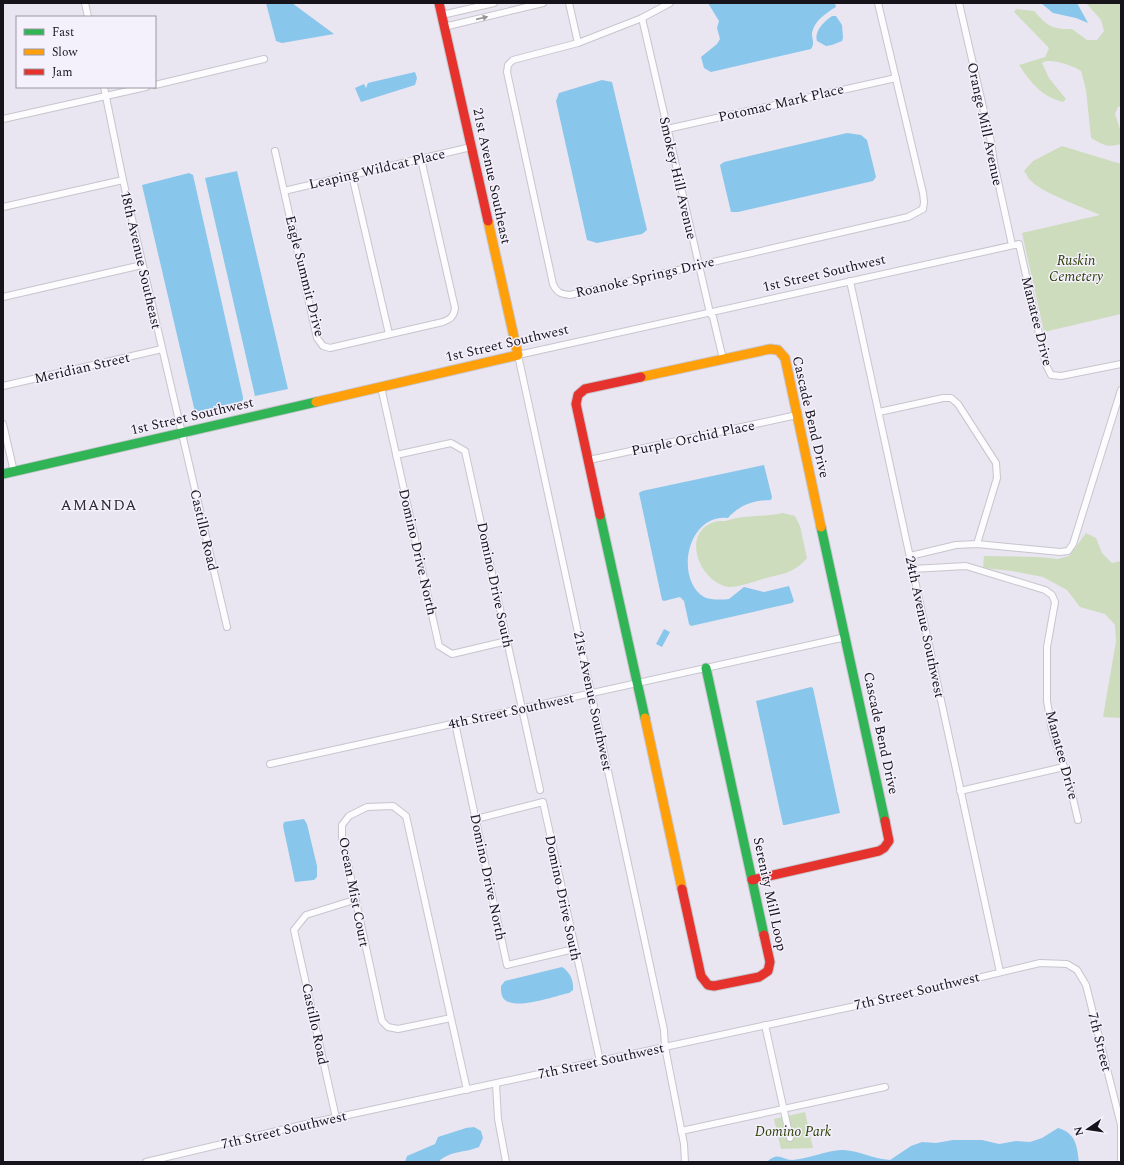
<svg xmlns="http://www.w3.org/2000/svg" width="1124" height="1165" font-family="Spectral,serif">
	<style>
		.green { fill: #cddcbd }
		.water { fill: #89c6eb }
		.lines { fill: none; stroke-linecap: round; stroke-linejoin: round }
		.street-casing { stroke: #c7c5cd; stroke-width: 8 }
		.fast-casing { stroke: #c7c5cd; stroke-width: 11 }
		.slow-casing { stroke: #c7c5cd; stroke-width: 11 }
		.jam-casing { stroke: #c7c5cd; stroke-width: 11 }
		.street { stroke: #fcfbfd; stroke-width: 6 }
		.fast { stroke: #30b455; stroke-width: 9 }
		.slow { stroke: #ff9f0a; stroke-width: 9 }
		.jam { stroke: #e5322d; stroke-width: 9 }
		.oneway { fill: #949397 }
		.labels { text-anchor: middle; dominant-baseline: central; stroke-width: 3; stroke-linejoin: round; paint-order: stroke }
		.street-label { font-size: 14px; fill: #16131a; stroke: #f4f0fc }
		.park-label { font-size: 14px; font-style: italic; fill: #2a3e04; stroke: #f4f0fc }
		.neighbourhood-label { font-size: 15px; letter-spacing: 1px; fill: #2c2736; stroke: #f4f0fc }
	</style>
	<rect width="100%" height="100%" fill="#e9e6f1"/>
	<g class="green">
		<path d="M1086,3h33l2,2v101l-3,1 -3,7 6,18v12c-15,4 -17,1 -30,-6l-5,-48 -5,-19c-7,-5 -32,-14 -39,-8l7,15 17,21 -3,3c-22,-6 -32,-19 -44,-37l26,-8 4,-9 -35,-36 2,-3 18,2c13,14 18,19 38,18l15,11h10l7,-9 -3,-11z"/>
		<path d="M1062,146l59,18v150l-77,18 -22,-99 78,-18c-17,-8 -59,-22 -71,-36 -2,-3 -3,-6 -5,-8l9,-10z"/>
		<path d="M783,513l12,3 5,10 7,32c-13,15 -22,15 -40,20 -9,2 -30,10 -39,9 -28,-5 -48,-53 -14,-65 5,-2 10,0 15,-2 17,-5 36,-3 54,-7z"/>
		<path d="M1086,533l10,5 6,15 10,10 9,-2v157l-18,-1 13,-76 -1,-16 -10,-11 -25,-7 -13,-17 -24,-13 -31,-6 -29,-3 1,-12 55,1 19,2 11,-3z"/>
		<path d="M805,1112l8,36 -32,1 -7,-30z"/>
	</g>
	<g class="water">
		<path d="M266,3h26l42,31 -52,9 -6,-2z"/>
		<path d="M708,3h127l1,4c-10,6 -22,14 -24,26 0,7 3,10 -1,16l-100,23 -7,-4 -3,-11 16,-13 3,-5 -3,-11 2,-7z"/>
		<path d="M1041,3h36l11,20 -12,-5 -23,-5z"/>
		<path d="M832,16h4l6,9 1,13 -1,3 -10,4 -6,1 -9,-5c-3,-9 6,-19 15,-25z"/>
		<path d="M415,72l2,6 -2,7 -54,17 -6,-14 9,-4 2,4 2,-5 4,-1z"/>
		<path d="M602,80l10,2 35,148 -5,4 -45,9 -10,-3 -31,-139 3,-8z"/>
		<path d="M847,133l14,2 6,5 9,37 -3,4 -135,31h-7l-10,-42 -1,-5 4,-3z"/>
		<path d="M237,171l51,218 -33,7 -50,-218z"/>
		<path d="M189,173l4,2 50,222v3l-3,2 -45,10 -53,-227z"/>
		<path d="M764,465l8,32 -1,3c-16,0 -32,5 -43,18 -42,-4 -53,62 -24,79 6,3 18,3 25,2l15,-12 20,5 25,-6 5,15 -2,2 -101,23 -2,-2 -5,-23 -4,-4 -16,4 -2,-1 -23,-107 3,-2z"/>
		<path d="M664,629l6,3 -8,15 -6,-3z"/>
		<path d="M811,687l2,1 27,125 -55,12h-2l-27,-124z"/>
		<path d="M304,819l3,5 10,42v11l-3,3 -19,2 -12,-56 1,-4z"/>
		<path d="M562,967c8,5 12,14 11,23l-4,3c-14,3 -52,17 -64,7 -4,-3 -4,-9 -4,-14l4,-5z"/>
		<path d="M474,1127l7,4 2,7 -4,9c-14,6 -25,3 -39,13v2h-35l2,-6 28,-12 3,-7 28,-9z"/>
		<path d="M1058,1128c18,5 19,18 21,34h-312c11,-11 15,-2 25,-2 17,-1 37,-11 52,-10 15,1 30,9 46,10l21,-14 11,-4 14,1 17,-3h29l17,4 17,-3 14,1 12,-4z"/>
	</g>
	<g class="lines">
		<defs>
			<g id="street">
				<path d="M85,3l3,14"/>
				<path d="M569,3l9,40"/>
				<path d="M670,3l-28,15 -64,25 -65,17 -5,5 -1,7 46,212c4,9 8,10 17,11l338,-78 15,-8 1,-7 -1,-9 -45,-190"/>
				<path d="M959,3l32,139 3,21 18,82"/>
				<path d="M442,15l52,-12"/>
				<path d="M642,18l68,295 3,4 10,42"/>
				<path d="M444,27l99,-24"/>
				<path d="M155,85l109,-26"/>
				<path d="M104,87l19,93 104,447"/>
				<path d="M3,119l143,-32"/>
				<path d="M667,129l229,-51"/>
				<path d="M275,151l42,187 6,8 7,2 113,-26c8,-3 11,-6 12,-14l-34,-149"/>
				<path d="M352,175l37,159"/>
				<path d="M284,191l187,-44"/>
				<path d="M3,207l120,-27"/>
				<path d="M850,281l150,691"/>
				<path d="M3,297l139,-32"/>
				<path d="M3,386l159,-37"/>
				<path d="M381,387l58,259 13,8 55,-13"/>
				<path d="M879,412l64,-14h8l7,6 38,59 1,15 -20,66"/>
				<path d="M3,424l11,48"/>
				<path d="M396,455l55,-12 14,8 75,339"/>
				<path d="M589,460l208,-45"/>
				<path d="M910,556l46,-11 21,-1 83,8 8,-1 5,-7 48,-154"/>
				<path d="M912,569l54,-3 79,24 7,5 3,7 -8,45v54l5,29 18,56 8,34"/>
				<path d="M455,723l52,242 67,-16"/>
				<path d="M270,764l576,-127"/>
				<path d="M960,791l104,-24"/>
				<path d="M476,819l67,-17 57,259"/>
				<path d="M451,1018l-53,11 -10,-2 -6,-6 -40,-184v-12l7,-9 18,-9 26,-1 13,10 61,274"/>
				<path d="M765,1025l25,113"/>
				<path d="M496,1084l2,35 8,43"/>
				<path d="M336,1118l-42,-188 12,-15 48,-15"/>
				<path d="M681,1131l204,-44"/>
				<path d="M146,1162l160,-38 596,-128 138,-33 27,1 10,6 9,15 35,140v37"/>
				<path d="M685,1162l-1,-18 -19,-97 -1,-17 -146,-675 501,-111 27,121 5,10 10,1 60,-12"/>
			</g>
			<g id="fast">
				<path d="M3,474l313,-72"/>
				<path d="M600,515l45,203"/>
				<path d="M821,527l64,294"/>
				<path d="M706,668l58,267"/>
			</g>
			<g id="slow">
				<path d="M641,377l129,-28 8,1 7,8 36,169"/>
				<path d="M316,402l202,-47 -30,-134"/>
				<path d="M645,718l37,171"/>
			</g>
			<g id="jam">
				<path d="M439,3l49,218"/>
				<path d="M600,515l-24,-111 2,-9 7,-6 56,-12"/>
				<path d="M752,880l127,-29 5,-3 5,-7 -4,-20"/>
				<path d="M682,889l19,87 7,9 6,1 45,-9 9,-6 2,-9 -6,-27"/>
			</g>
		</defs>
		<use href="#street" class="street-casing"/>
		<use href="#fast" class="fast-casing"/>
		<use href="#slow" class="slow-casing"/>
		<use href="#jam" class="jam-casing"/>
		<use href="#street" class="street"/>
		<use href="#fast" class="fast"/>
		<use href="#slow" class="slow"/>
		<use href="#jam" class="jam"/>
	</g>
	<defs><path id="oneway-solid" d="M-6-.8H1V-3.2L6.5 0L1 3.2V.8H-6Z"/></defs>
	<use class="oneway" href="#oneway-solid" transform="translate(482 18) rotate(-13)"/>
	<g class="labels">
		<g class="street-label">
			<text transform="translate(781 103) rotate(-13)">Potomac Mark Place</text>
			<text transform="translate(985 124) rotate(78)">Orange Mill Avenue</text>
			<text transform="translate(377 169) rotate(-13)">Leaping Wildcat Place</text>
			<text transform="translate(492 176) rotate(78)">21st Avenue Southeast</text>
			<text transform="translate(678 178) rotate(77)">Smokey Hill Avenue</text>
			<text transform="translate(141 260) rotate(77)">18th Avenue Southeast</text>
			<text transform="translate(824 273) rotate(-13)">1st Street Southwest</text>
			<text transform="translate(305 276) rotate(76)">Eagle Summit Drive</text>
			<text transform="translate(645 277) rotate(-13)">Roanoke Springs Drive</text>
			<text transform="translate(1037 321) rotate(76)">Manatee Drive</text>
			<text transform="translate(507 343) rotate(-13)">1st Street Southwest</text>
			<text transform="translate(82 368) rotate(-13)">Meridian Street</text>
			<text transform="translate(192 416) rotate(-13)">1st Street Southwest</text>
			<text transform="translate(811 417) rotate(77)">Cascade Bend Drive</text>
			<text transform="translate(693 438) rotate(-12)">Purple Orchid Place</text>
			<text transform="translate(204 530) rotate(77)">Castillo Road</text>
			<text transform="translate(418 552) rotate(77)">Domino Drive North</text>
			<text transform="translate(495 585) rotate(78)">Domino Drive South</text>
			<text transform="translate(925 627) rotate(78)">24th Avenue Southwest</text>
			<text transform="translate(593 701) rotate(78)">21st Avenue Southwest</text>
			<text transform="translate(511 711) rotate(-12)">4th Street Southwest</text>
			<text transform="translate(881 733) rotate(78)">Cascade Bend Drive</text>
			<text transform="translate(1062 755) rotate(75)">Manatee Drive</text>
			<text transform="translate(488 877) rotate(78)">Domino Drive North</text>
			<text transform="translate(354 892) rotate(79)">Ocean Mist Court</text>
			<text transform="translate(770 894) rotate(78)">Serenity Mill Loop</text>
			<text transform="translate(563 898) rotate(78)">Domino Drive South</text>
			<text transform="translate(917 991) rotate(-13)">7th Street Southwest</text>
			<text transform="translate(315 1024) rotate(78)">Castillo Road</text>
			<text transform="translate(1100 1042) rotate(76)">7th Street</text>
			<text transform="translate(601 1061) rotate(-12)">7th Street Southwest</text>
			<text transform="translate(284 1130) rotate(-13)">7th Street Southwest</text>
		</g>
		<g class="park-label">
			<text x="1076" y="260">Ruskin<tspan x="1076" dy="16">Cemetery</tspan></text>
			<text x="793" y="1131">Domino Park</text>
		</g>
		<g class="neighbourhood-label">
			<text x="99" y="505">AMANDA</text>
		</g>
	</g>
	<rect width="1124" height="1165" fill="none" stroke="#16131a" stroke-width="8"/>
	<rect x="16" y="16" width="140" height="72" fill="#f4f0fc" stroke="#9b98a2"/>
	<rect x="24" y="29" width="20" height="6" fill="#30b455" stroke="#9b98a2"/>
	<text x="52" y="36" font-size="12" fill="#16131a">Fast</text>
	<rect x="24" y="49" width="20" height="6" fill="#ff9f0a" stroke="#9b98a2"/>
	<text x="52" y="56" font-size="12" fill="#16131a">Slow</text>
	<rect x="24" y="69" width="20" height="6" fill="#e5322d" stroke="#9b98a2"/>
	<text x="52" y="76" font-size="12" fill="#16131a">Jam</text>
	<g transform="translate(1088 1129) rotate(257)" stroke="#f4f0fc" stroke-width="3" paint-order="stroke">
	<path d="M0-3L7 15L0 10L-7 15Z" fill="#16131a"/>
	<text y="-6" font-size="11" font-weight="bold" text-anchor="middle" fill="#16131a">N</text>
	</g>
</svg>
